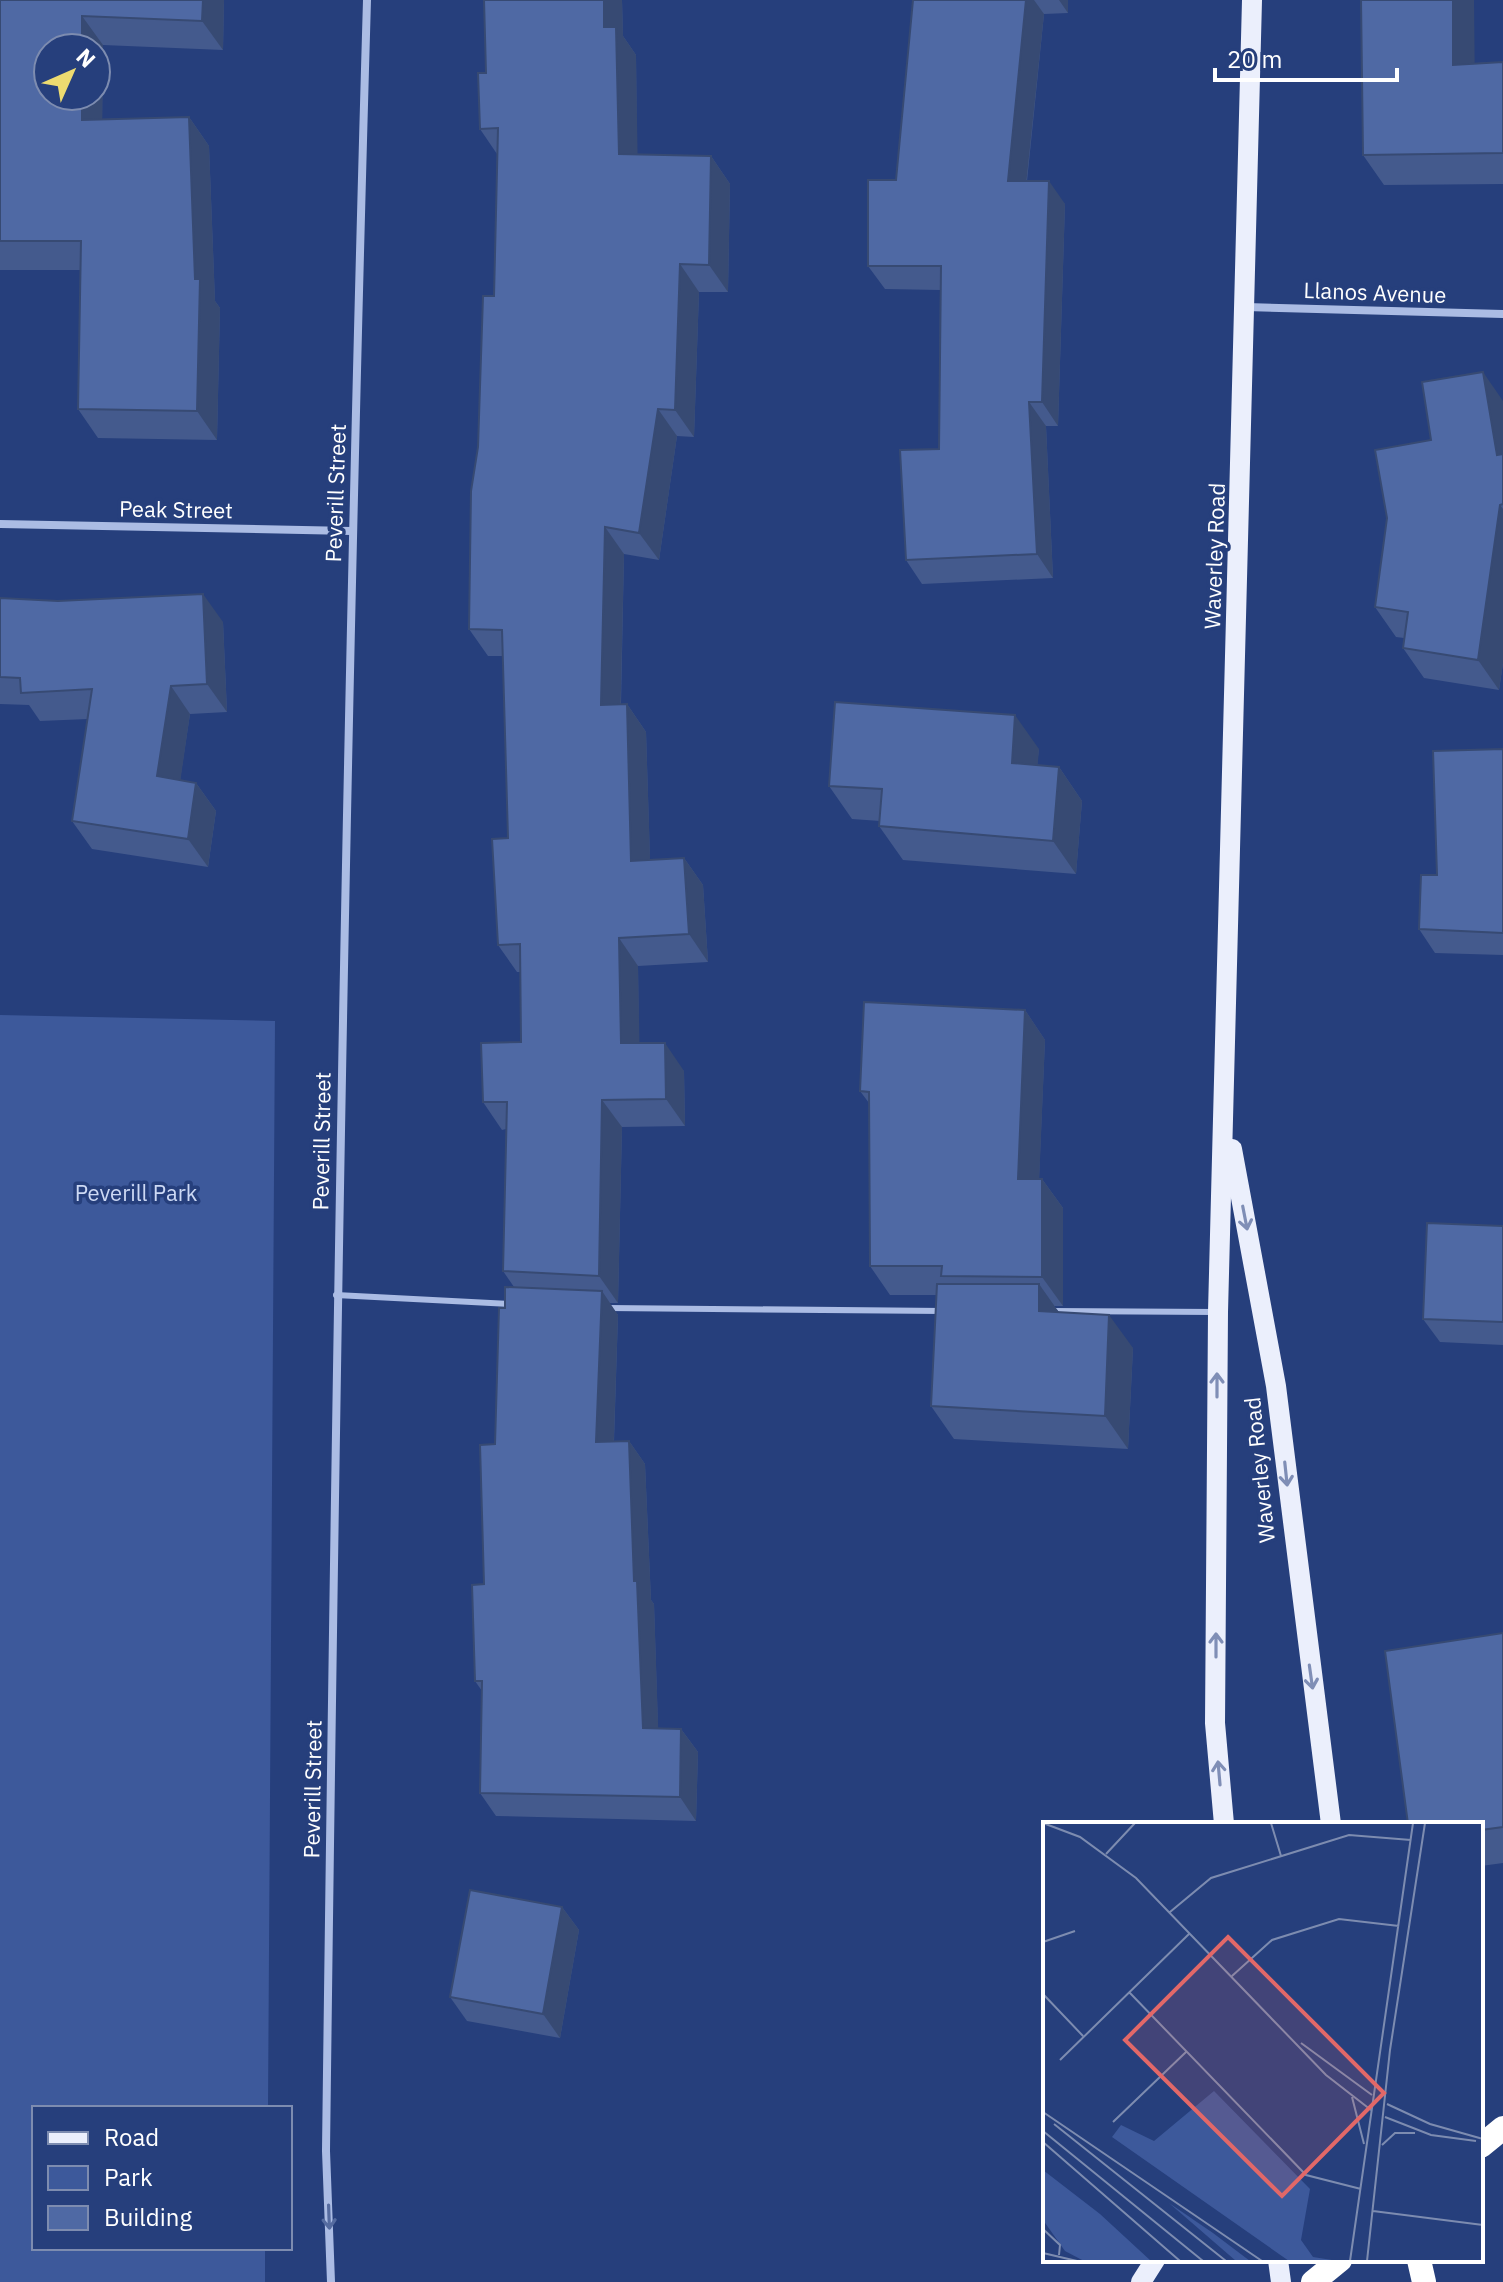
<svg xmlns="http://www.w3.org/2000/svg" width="1503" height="2282" font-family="'IBM Plex Sans',sans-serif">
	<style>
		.green { fill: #3d599b }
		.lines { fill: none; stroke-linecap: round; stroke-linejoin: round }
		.lane { stroke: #abbce4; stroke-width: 6 }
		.street { stroke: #abbce4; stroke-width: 8 }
		.primary { stroke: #ebeffc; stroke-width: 20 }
		.highway { stroke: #fff; stroke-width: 24 }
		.wall { fill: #445a8d }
		.shaded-wall { fill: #374a73 }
		.building { fill: #4f69a4; stroke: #374a73; stroke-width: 2 }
		.oneway { stroke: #7f8eb6 }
		.oneway2 { stroke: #556ba0 }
		.labels { text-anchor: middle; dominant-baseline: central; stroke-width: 7; stroke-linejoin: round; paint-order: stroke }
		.street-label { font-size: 22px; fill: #fff; stroke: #263f7c }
		.park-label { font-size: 22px; fill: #cdd9f4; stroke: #263f7c }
		.inset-road { fill: none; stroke: #7d8cb0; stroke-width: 2 }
		.view { fill: #e26868; fill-opacity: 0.15; stroke: #e26868; stroke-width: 4 }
		.inset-edge { fill: none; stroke: #fff; stroke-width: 4 }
	</style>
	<rect width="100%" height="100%" fill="#263f7c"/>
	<path class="green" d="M0,1015l275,6 -7,1087h-234v140h231v34h-265z"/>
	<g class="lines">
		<g class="lane">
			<path d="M336,1295l176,9"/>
			<path d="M608,1308l336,3"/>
			<path d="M1051,1311l165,1"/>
		</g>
		<g class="street">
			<path d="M1246,307l257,7"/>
			<path d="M0,524l351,7"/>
			<path d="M331,2282l-5,-131c9,-717 20,-1434 41,-2151"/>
		</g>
		<g class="primary">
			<path d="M1232,1149l44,237 55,438"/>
			<path d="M1224,1824l-9,-101 3,-411 34,-1312"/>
			<path d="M1278,2260l3,22"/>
			<path d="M1141,2282l14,-22"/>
		</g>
		<g class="highway">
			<path d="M1481,2146l22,-18"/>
			<path d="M1419,2260l5,22"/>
			<path d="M1313,2282l27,-22"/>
		</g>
	</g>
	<g class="wall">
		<path d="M0,0h224l-1,50 -120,-5 -1,74 87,-2 20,29 6,155 5,7 -3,132 -119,-2 -20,-29 3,-139h-81z"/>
		<path d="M484,0h138l1,36 13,19 1,99 74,2 19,28 -2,108h-29l-5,145 -17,-1 -18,124 -35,-6 -3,150h6l19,28 4,128 34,-2 19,27 5,77 -70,4 1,77 45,28 1,55 -63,1 -4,176h-9l9,12 -4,126h15l16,23 6,136 3,4 4,124 23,1 17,23 -2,69 -200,-5 -16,-23 2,-102 -7,-10 9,-97 21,-276 9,-21 -11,-16 3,-142 -4,1 -19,-28 38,-60 -1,-70h-3l-19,-27 10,-107 -5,-182h-15l-19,-27 9,-182 16,-151 3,-142 -17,-25 6,-56z"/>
		<path d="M913,0h155v13l-24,1 -17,167 38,23 -7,222h-12l7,152 -131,6 -16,-24 33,-111 1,-159 -55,-1 -17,-23 28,-86z"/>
		<path d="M1474,0v63l29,-1v122l-119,1 -21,-30z"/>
		<path d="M1503,401v262l-4,27 -75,-12 -21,-30 1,-10 -8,-1 -21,-30 56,-167z"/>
		<path d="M0,598l223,24 4,90 -37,2 -10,66 16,3 20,28 -8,56 -116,-18 -20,-28 16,-102 -48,2 -11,-16 -29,-1z"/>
		<path d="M1039,749l-2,16 22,2 23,34 -6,73 -173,-14 -24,-34 1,-5 -28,-2 -23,-33z"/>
		<path d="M1503,749v230v-24l-68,-2 -16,-24 18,-54z"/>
		<path d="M1025,1010l20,30 -6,139h3l21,29v98h-9l5,6 74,36 -5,101 -174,-10 -23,-33 6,-111h-47l-20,-29 -1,-163 -9,-12z"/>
		<path d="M1503,1226v119l-63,-3 -17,-23z"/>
		<path d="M1503,1633v230l-22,3v-42z"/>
		<path d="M562,1907l17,23 -19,108 -93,-17 -17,-24z"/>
	</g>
	<g class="shaded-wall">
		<path d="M203,0h21l-1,50 -21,-29z"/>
		<path d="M604,0h18l1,36 13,19 2,126 -19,-27 -15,-127z"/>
		<path d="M1026,0h8l10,14 -20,190 -16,-23z"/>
		<path d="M1059,0h9v13z"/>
		<path d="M1453,0h21l1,95 -22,-30z"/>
		<path d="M82,16l21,29 -1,104 -20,-29v-24h14v-48h-14z"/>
		<path d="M189,117l20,29 6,155 5,7 -3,132 -20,-29 -2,-132z"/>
		<path d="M711,156l19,28 -2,108 -19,-27z"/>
		<path d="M1049,181l16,23 -7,222 -16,-24z"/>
		<path d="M680,264l19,28 -5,145 -19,-27z"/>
		<path d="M1483,372l20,29v62l-6,-8z"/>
		<path d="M1029,402l17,24 7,152 -16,-24z"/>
		<path d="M658,409l19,27 -18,124 -20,-27z"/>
		<path d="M1500,505l3,4v154l-4,27 -21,-30z"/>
		<path d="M605,527l19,27 -4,178 -19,-27z"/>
		<path d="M203,594l20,28 4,90 -20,-28z"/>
		<path d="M171,686l19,28 -13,90 -20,-28z"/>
		<path d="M627,704l19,28 5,156 -20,-27z"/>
		<path d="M1015,715l24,34 -4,47 -23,-33z"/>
		<path d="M1059,767l23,34 -6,73 -23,-33z"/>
		<path d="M196,783l20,28 -8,56 -20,-28z"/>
		<path d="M684,858l19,27 5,77 -19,-28z"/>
		<path d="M619,938l19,28 2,105 -19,-28z"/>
		<path d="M1025,1010l20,30 -7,168 -20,-29z"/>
		<path d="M665,1043l19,28 1,55 -19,-27z"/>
		<path d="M602,1100l20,27 -4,176 -19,-27z"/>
		<path d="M1042,1179l21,29v98l-21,-29z"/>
		<path d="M1039,1284l24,34 -24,-7z"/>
		<path d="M602,1291l16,24 -5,150 -17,-23z"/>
		<path d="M1109,1315l24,33 -5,101 -23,-33z"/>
		<path d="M629,1441l16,23 6,136 3,4 5,148 -16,-24 -9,-147z"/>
		<path d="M681,1729l17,23 -2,69 -16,-24z"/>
		<path d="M562,1907l17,23 -19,108 -17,-24z"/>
	</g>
	<g class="building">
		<path d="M0,0h203l-1,21 -120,-5v32h-34v48h34v24l107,-3 6,162h5l-3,132 -119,-2 3,-168h-81z"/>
		<path d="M484,0h120v27h12l3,127 92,2 -2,109 -29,-1 -5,146 -17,-1 -19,124 -34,-6 -4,178 26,-1 4,157 53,-3 5,76 -70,4 2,105h44l1,56 -64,1 -3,176 -96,-5 4,-169h-24l-2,-59 40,-1 -1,-98 -22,1 -6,-106 16,-1 -6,-208 -33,-1 2,-138 7,-44 5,-151h11l4,-168 -18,1 -2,-56h8z"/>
		<path d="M913,0h113l-18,181h41l-7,221h-13l8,152 -131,6 -6,-110 39,-1 2,-183h-73v-86h28z"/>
		<path d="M1361,0h92v65l50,-3v91l-140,2z"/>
		<path d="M1483,372l14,83 6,-1v50l-3,1 -22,155 -75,-12 5,-36 -33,-5 12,-89 -12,-68 56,-10 -9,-58z"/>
		<path d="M203,594l4,90 -36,2 -14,90 39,7 -8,56 -116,-18 20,-132 -71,4 -1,-15 -20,-1v-79l58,3z"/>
		<path d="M835,702l180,13 -3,48 47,4 -6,74 -174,-15 3,-37 -53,-3z"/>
		<path d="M1503,749v184l-84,-4 2,-54h16l-4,-124z"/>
		<path d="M864,1002l161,8 -7,169h24v98l-101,-1 1,-10h-72l-1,-174 -9,-1z"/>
		<path d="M1427,1223l76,3v96l-80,-3z"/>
		<path d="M937,1284h102v27l70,4 -4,101 -174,-10z"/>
		<path d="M505,1287l97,4 -6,151 33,-1 5,140h3l6,147 38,1 -1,68 -200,-4 2,-112h-7l-3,-96 12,-1 -4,-139 15,-1 4,-136h6z"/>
		<path d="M1503,1633v194l-22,3v-6h-73l-23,-173z"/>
		<path d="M470,1890l92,17 -19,107 -93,-17z"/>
	</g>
	<defs><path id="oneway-shaft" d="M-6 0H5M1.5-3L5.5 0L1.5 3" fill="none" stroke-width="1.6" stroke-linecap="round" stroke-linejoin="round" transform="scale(2)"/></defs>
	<g class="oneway">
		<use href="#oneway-shaft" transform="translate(1245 1218) rotate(79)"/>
		<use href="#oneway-shaft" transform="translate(1217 1385) rotate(-90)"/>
		<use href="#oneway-shaft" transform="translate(1286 1474) rotate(84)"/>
		<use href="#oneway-shaft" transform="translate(1216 1645) rotate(-90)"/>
		<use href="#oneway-shaft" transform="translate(1311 1677) rotate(82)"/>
		<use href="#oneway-shaft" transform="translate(1219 1773) rotate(-95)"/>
	</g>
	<use class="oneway2" href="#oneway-shaft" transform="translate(329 2217) rotate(88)"/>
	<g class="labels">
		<g class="street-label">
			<text transform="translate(1375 292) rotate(2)">Llanos Avenue</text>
			<text transform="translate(335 493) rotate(-88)">Peverill Street</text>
			<text transform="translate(176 509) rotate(1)">Peak Street</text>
			<text transform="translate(1214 556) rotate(-88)">Waverley Road</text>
			<text transform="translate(321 1141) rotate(-89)">Peverill Street</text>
			<text transform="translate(1259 1470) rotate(-96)">Waverley Road</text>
			<text transform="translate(312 1789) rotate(-89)">Peverill Street</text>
		</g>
		<g class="park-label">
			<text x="136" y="1192">Peverill Park</text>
		</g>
	</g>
	<g transform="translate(1043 1822)">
		<rect width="440" height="440" fill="#263f7c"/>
		<path d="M171,269l96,98 -9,51 12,17 25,4h-49l-177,-124 9,-12 33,16zM0,348l57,44 51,47h-67l-19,-10 -22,-31zM126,381l44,30 37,28h-14z" fill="#3d599b"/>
		<path class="inset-road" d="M0,1l37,14 56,41 190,197 45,35M228,1l10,33M63,32l29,-31M127,90l41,-34 138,-43 62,5M0,120l32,-11M189,154l40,-36 67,-21 60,7M86,170l177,183 55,14M0,172l40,42M258,221l71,52M17,238l130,-127M309,275l12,47M344,282l43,20 53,15M0,290l219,149M342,295l46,18 45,6M70,300l73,-70M11,302l172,137M0,309l160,130M0,320l137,119M339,323l13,-12h20M330,389l110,14M0,407l17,16 -1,10M0,431l34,8M307,439l63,-438M324,439l23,-211 35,-227"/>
		<path class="view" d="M185,115l156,156 -102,103 -157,-156z"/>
		<rect width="440" height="440" class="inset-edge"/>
	</g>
	<rect x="32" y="2106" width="260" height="144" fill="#263f7c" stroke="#7d8cb0" stroke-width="2"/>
	<rect x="48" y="2132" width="40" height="12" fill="#ebeffc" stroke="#7d8cb0" stroke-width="2"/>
	<text x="104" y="2146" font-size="24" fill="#ffffff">Road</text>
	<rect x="48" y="2166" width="40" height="24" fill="#3d599b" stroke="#7d8cb0" stroke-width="2"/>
	<text x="104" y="2186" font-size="24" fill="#ffffff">Park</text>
	<rect x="48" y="2206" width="40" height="24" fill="#4f69a4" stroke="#7d8cb0" stroke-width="2"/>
	<text x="104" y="2226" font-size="24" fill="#ffffff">Building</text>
	<g transform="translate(72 72) rotate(45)"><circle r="38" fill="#263f7c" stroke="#7d8cb0" stroke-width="2"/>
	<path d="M0-6L14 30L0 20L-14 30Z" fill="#eddb70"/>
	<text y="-12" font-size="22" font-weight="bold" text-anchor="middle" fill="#ffffff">N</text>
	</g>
	<path d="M1215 68v12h182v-12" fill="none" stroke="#ffffff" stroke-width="4"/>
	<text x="1227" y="68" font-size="24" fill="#ffffff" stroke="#263f7c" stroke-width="6" paint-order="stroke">20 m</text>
</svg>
